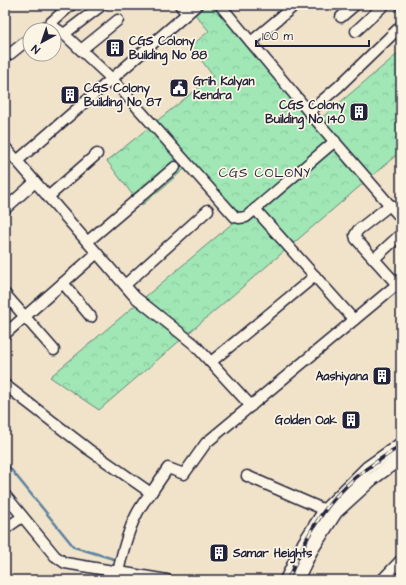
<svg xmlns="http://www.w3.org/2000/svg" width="406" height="585" font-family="'Architects Daughter',sans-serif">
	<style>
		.forest { fill: url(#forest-crowns); stroke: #618478 }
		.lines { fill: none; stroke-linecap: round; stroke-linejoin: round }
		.stream { stroke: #5b829f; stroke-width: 2.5 }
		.minor-casing { stroke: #22223b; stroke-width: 13 }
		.major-casing { stroke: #22223b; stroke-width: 15 }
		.minor { stroke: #fcf5e5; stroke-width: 10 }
		.major { stroke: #fcf5e5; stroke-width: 12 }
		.rail-casing { stroke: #22223b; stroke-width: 4 }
		.rail { stroke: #fcf5e5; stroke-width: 2.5; stroke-dasharray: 8; stroke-linecap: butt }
		.labels { text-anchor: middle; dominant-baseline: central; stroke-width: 3.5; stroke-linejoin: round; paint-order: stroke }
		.poi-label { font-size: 12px; font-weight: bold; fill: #22223b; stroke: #fcf5e5; text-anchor: start }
		.neighbourhood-label { font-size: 13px; letter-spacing: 1px; fill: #22223b; stroke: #fcf5e5 }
	</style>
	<defs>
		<pattern id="forest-crowns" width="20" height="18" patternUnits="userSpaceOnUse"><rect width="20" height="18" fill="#a0e7b5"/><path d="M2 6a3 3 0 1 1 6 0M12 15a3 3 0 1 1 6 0" fill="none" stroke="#8ac69d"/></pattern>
	</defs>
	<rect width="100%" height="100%" fill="#f1e3ca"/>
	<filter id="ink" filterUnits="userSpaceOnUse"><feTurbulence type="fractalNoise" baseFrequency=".025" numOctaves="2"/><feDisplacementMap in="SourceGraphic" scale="8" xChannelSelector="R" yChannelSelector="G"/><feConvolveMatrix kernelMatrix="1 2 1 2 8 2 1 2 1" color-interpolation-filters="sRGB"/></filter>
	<g filter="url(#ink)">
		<path class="forest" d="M187,5h38l94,115 82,-69v100l-302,259 -49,-33 184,-155 -46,-56 -47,40 -34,-45 106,-85 -22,-30 18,-15z"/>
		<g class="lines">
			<path class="stream" d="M5,462l69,85 43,13"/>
			<defs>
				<g id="minor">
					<path d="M180,5l7,9"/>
					<path d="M220,5l89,107 92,106"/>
					<path d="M401,5v1"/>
					<path d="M341,17l14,-12"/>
					<path d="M47,26l24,-21"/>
					<path d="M40,30l7,-4 7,1 10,7 48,45 123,138 4,1 7,-1 89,-76"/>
					<path d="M356,31l28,-26"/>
					<path d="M64,34l38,-29"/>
					<path d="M251,42l44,-37"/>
					<path d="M81,50l37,-30"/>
					<path d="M10,54l20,-16"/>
					<path d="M309,112l29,-25 63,-61"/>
					<path d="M5,147l130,150 59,47 57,62"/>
					<path d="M17,161l180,-156"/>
					<path d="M48,197l49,-43"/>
					<path d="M390,205l-32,25 -3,5 1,4 45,50"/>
					<path d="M5,209l30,-27"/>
					<path d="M255,209l99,111"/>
					<path d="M87,242l88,-75"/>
					<path d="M374,259l27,-25"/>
					<path d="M63,283l28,34"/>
					<path d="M125,285l83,-75"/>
					<path d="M5,294l49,56"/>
					<path d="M5,334l92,-81"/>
					<path d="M211,362l104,-86"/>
					<path d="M5,385l83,64 63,44c-19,21 -27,52 -33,79"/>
					<path d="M247,476l78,34"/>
					<path d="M151,493l17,-25 16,6 22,-31 195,-162"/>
					<path d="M5,495l50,61 10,7 102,17"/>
					<path d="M5,529l17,-12"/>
					<path d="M382,580l19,-20"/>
				</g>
				<g id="major">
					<path d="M286,580l18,-37 21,-33 42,-42 34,-24"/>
					<path d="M297,580l14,-29 25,-39 35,-32 30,-22"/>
				</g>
			</defs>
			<use href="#minor" class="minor-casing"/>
			<use href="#major" class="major-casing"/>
			<use href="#minor" class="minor"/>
			<use href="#major" class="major"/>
			<defs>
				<path id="rail" d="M288,580c16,-40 34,-74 67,-102 14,-12 31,-22 46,-33"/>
			</defs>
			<use href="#rail" class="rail-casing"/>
			<use href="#rail" class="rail"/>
		</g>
	</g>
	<defs>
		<symbol id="building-square" viewBox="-11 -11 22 22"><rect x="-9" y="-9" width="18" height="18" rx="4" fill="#22223b" stroke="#fcf5e5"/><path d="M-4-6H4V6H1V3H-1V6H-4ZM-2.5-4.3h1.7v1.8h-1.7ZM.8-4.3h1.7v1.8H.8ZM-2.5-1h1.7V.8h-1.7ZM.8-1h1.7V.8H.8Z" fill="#fff"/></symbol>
		<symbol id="civic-square" viewBox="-11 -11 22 22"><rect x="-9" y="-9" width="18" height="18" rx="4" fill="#22223b" stroke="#fcf5e5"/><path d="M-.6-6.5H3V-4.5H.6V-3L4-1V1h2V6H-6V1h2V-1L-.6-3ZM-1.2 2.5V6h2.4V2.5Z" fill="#fff"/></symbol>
	</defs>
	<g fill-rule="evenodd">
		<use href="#building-square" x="104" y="37" width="22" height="22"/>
		<use href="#civic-square" x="168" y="77" width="22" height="22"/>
		<use href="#building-square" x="59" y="84" width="22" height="22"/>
		<use href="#building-square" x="348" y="101" width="22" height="22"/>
		<use href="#building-square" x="371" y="365" width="22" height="22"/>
		<use href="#building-square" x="340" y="409" width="22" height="22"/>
		<use href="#building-square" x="208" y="542" width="22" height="22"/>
	</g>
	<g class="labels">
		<g class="poi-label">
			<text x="129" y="41">CGS Colony<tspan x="129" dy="14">Building No 88</tspan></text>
			<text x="193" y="81">Grih Kalyan<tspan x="193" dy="14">Kendra</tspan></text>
			<text x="84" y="88">CGS Colony<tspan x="84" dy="14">Building No 87</tspan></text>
			<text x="345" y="105" text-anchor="end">CGS Colony<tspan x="345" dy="14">Building No 140</tspan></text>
			<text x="368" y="376" text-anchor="end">Aashiyana</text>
			<text x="337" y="420" text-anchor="end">Golden Oak</text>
			<text x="233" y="553">Samar Heights</text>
		</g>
		<g class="neighbourhood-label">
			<text x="265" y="173">CGS COLONY</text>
		</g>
	</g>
	<rect width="406" height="585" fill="none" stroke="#fcf5e5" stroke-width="20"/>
	<rect x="10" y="10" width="386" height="565" fill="none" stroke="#22223b" stroke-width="1.5" filter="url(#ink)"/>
	<g transform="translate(42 42) rotate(220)"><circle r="19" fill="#fcf5e5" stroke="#a5a1a1"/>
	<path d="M0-3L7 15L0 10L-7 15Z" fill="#22223b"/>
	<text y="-6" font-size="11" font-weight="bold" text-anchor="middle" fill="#22223b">N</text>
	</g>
	<path d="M256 40v6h113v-6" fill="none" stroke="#22223b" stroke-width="2"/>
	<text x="262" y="40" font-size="12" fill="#22223b" stroke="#fcf5e5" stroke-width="3" paint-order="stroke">100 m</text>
</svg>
